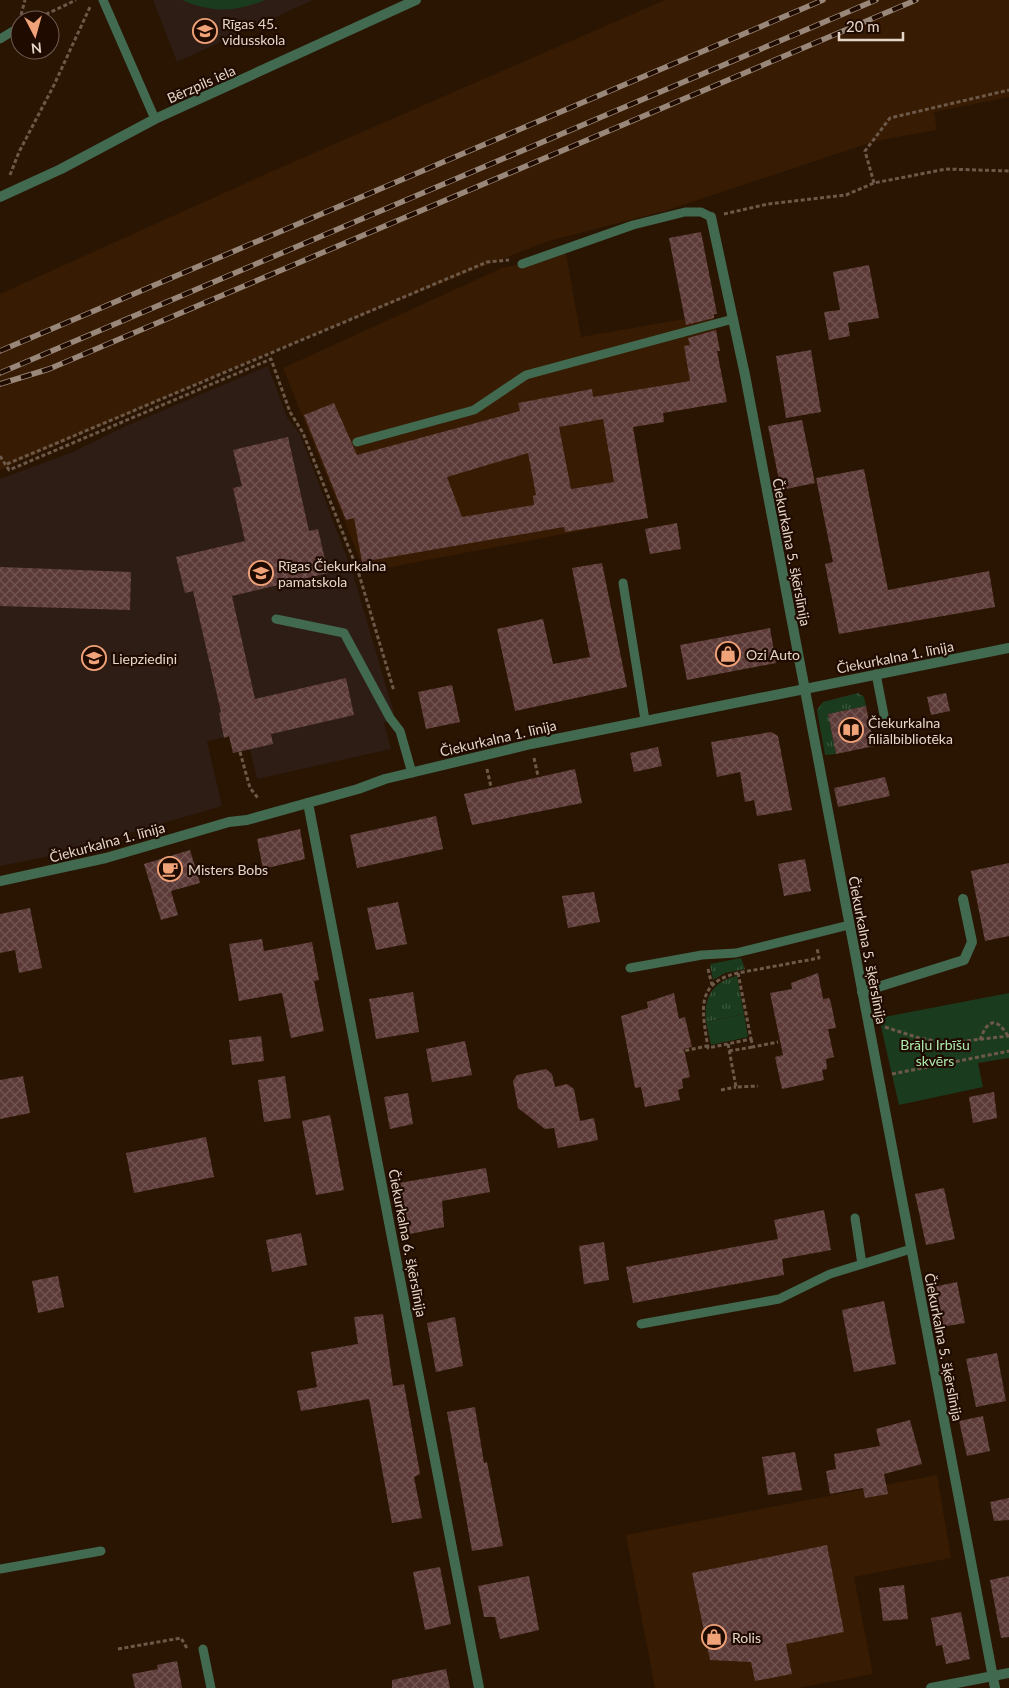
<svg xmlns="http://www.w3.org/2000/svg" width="1009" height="1688" font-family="Lato,sans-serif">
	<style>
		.built { fill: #371b02 }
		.education { fill: #2e1d15 }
		.grass { fill: url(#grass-tufts) }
		.green { fill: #1b3b1e }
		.building { fill: url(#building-cross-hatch); fill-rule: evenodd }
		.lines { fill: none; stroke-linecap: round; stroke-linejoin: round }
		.path { stroke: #6c5949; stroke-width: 3; stroke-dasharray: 4 2.5; stroke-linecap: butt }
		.service { stroke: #416a50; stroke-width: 9 }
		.minor { stroke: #416a50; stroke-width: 10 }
		.tertiary { stroke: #416a50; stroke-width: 10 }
		.rail-casing { stroke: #998779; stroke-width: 5.5 }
		.rail { stroke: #200b00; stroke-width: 4; stroke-dasharray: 11; stroke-linecap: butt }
		.labels { text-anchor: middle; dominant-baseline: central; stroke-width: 4.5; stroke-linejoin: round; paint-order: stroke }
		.poi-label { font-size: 14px; fill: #e6d6ca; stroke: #200b00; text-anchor: start }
		.street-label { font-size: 14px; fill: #e6d6ca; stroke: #200b00 }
		.park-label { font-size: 14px; fill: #aaebad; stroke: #200b00 }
	</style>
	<defs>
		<pattern id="grass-tufts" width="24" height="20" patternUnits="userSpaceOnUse" patternTransform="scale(1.25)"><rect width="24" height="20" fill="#1b3b1e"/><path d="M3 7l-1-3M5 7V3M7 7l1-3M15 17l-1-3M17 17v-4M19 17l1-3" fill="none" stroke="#3c573d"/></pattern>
		<pattern id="building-cross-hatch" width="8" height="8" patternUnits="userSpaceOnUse" patternTransform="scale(1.25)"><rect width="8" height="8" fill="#5b3a37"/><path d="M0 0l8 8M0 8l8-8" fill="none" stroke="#735653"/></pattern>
	</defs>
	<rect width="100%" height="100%" fill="#2a1502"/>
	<g class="built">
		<path d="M665,0h344v97l-75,15 3,18 -62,11 -210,70 -120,31 -277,111 -268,117v-176l268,-121z"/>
		<path d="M566,254l15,83 132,-23 7,37 -10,1 11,19 6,31 -64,11 1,9 -31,5 15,91 -283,54 -82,-204 219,-100z"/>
		<path d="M937,1475l14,83 -97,19 19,97 -76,14h-142l-29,-153z"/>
	</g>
	<g class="education">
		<path d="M153,0h160l-136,62z"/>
		<path d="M268,366l19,51 13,17 52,137 42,142 -10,10 7,26 -134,30 -7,-29 -17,3 -4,-17 -22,5 15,65 -172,50 -50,10v-387l73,-27 53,-26z"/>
	</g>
	<g class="grass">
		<path d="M858,693l6,4 2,9 -38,8 8,40 -11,1 -8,-45 6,-8z"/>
		<path d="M741,958l4,11 -20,4 -12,7 -3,-16z"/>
		<path d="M737,976l7,38 -38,8c-3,-24 7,-41 31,-46z"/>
	</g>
	<g class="green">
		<path d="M182,0h83c-29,12 -54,13 -83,0z"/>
		<path d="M1009,993v65l-31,5 5,24 -84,18 -20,-87z"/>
		<path d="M744,1014l4,23 -37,8 -5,-23z"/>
	</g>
	<g class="building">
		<path d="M701,232l16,82h-3v4l-28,7 -17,-87z"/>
		<path d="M869,265l10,53 -31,5 2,13 -21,4 -5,-28 16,-2 -7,-38z"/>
		<path d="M716,330l4,21h-3l10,51 -64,11 1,9 -31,5 15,91 -83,14 -1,-5 -202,35 -8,-44 -8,2 -42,-105 30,-12 23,52 163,-44 -2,-8 74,-14 1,8 97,-16 -6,-35 6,-1 -2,-7zM603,419l11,63 -43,7 -12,-62zM528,453l8,42 -3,1 1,9 -72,12 -15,-40z"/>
		<path d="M811,350l10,62 -35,6 -10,-62z"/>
		<path d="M802,420l13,63 -34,7 -13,-64z"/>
		<path d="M288,437l21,94 9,-2 10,44 -96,23 23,103 91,-21 8,37 -83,19 2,10 -40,9 -4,-17 -5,2 -5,-25 2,-1 -28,-121 -8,2 -9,-36 69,-16 -12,-53 9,-2 -9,-36z"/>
		<path d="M864,469l24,121 101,-19 6,36 -156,27 -14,-70 8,-2 -17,-84z"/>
		<path d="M677,523l4,26 -31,5 -5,-25z"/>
		<path d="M602,563l25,124 -112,24 -18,-82 46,-10 10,45 37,-7 -18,-89z"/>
		<path d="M0,567l131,5 -1,38 -130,-4z"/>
		<path d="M770,628l6,35 -89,17 -7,-35z"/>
		<path d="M452,685l8,37 -34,7 -8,-37z"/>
		<path d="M946,693l4,18 -19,4 -4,-18z"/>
		<path d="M866,706l8,40 -38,8 -8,-40z"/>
		<path d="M771,732l7,4 14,74 -35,6 -3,-16 -9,2 -5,-30 -23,5 -6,-35z"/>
		<path d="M658,747l4,19 -28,6 -4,-19z"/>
		<path d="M575,769l7,34 -110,22 -8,-31z"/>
		<path d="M885,777l5,19 -52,11 -4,-19z"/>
		<path d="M436,816l7,33 -86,19 -7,-33z"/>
		<path d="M300,829l5,30 -42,10 -6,-30z"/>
		<path d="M190,850l10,33 -29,8 7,24 -17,5 -17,-56z"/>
		<path d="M805,859l6,32 -27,5 -6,-32z"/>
		<path d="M1009,863v73l-24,5 -14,-70z"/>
		<path d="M594,892l6,30 -32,6 -6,-32z"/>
		<path d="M398,902l9,42 -31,6 -9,-42z"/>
		<path d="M30,908l12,60 -23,5 -4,-23 -15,3v-39z"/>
		<path d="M262,939l2,12 48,-9 7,38 -5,1 10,50 -33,7 -9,-45 -43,8 -10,-57z"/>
		<path d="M818,973l5,26 6,-1 2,5 5,25 -8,1 6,28 -8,2 1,10 -5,1 2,10 -42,9 -7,-32 8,-2 -13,-62 22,-4 -1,-6z"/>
		<path d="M413,992l6,40 -43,7 -7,-40z"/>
		<path d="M674,993l5,26 6,-2 7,30 -8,2 6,28 -8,2 1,9 -5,2 2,10 -35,7 -4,-20 -6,1 -14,-72 27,-8 -1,-6z"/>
		<path d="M261,1036l3,25 -32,4 -3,-25z"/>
		<path d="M465,1041l7,34 -40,7 -6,-33z"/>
		<path d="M546,1069l6,5 3,13 12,-3 7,5 6,32 14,-3 4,22 -40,8 -4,-20 -9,1 -27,-21 -5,-27 4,-6z"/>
		<path d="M23,1076l7,37 -30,6v-39z"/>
		<path d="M285,1076l6,42 -27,4 -6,-42z"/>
		<path d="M994,1092l3,26 -24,5 -4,-26z"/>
		<path d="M408,1093l5,31 -23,5 -6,-32z"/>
		<path d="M330,1115l14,75 -28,5 -14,-74z"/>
		<path d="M206,1137l8,40 -80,16 -8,-40z"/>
		<path d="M486,1168l4,24 -48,9 2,26 -34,7 -11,-51z"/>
		<path d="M944,1188l11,51 -29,6 -11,-51z"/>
		<path d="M824,1210l7,40 -49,9 2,16 -151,28 -7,-36 152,-28 -4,-19z"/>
		<path d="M301,1233l6,32 -35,7 -6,-32z"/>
		<path d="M604,1242l5,38 -25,4 -5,-38z"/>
		<path d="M58,1276l6,31 -26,6 -6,-32z"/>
		<path d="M957,1282l8,41 -24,4 -8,-40z"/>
		<path d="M884,1301l12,63 -42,8 -12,-62z"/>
		<path d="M383,1314l10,72 11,-2 16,90 -6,3 8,41 -30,5 -23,-124 -68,12 -4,-20 20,-4 -6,-35 47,-8 -4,-27z"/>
		<path d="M455,1317l8,49 -27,6 -9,-49z"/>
		<path d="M997,1353l9,48 -30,6 -10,-48z"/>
		<path d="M475,1407l9,56 3,-1 16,84 -31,5 -25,-139z"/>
		<path d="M983,1416l7,35 -23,5 -8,-35z"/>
		<path d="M910,1420l12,44 -38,10 4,20 -23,4 -2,-10 -33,6 -4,-23 10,-2 -2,-15 46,-8 -4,-17z"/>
		<path d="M795,1452l7,38 -34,5 -6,-38z"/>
		<path d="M1009,1498v22l-15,1 -4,-19z"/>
		<path d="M827,1545l17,87 -58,12 6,30 -37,7 -4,-19 -41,-2 -18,-87z"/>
		<path d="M440,1567l11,57 -26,6 -12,-58z"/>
		<path d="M529,1576l10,54 -39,9 -5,-22h-11l-6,-31z"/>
		<path d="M1009,1576v61l-8,1 -11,-58z"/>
		<path d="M904,1585l4,34 -25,2 -4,-33z"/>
		<path d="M961,1612l9,47 -24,5 -4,-19 -6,1 -5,-28z"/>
		<path d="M177,1661l5,27h-47l-3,-14 26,-5 -1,-4z"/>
		<path d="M446,1669l4,19h-58v-8z"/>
	</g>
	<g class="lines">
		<g class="path">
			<path d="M21,15l4,-15"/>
			<path d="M34,20l42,-20"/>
			<path d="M10,175l9,-23 35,-67 36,-78"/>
			<path d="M874,183l-9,-32 25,-33 119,-28"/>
			<path d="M724,214l44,-10 78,-9 28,-12 72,-14 63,2"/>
			<path d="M0,456l9,14 262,-111 19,53 13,21 55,138 36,120"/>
			<path d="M7,464l480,-202 22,-2"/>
			<path d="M240,752l10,36 8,10"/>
			<path d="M534,758l4,18"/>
			<path d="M487,769l4,18"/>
			<path d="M708,969l4,16"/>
			<path d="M738,973l13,66 -43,9c-5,-35 -15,-65 30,-75l81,-15 -2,-10"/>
			<path d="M885,1027l34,11 28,5 62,-7"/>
			<path d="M751,1039l2,8 25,-5"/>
			<path d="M980,1040c7,-20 16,-24 28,-4"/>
			<path d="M728,1044l8,43 22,-1"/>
			<path d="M729,1051l24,-4"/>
			<path d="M679,1052l28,-6"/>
			<path d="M892,1074l117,-23"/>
			<path d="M721,1090l15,-3"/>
			<path d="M118,1649l63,-11 7,12"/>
		</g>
		<g class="service">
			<path d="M103,0l52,119"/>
			<path d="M0,39l18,-11"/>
			<path d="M522,264l111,-39 52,-13h16l10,5"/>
			<path d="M357,442l117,-32 52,-35 207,-56"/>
			<path d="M623,583l22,137"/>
			<path d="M276,619l68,14 46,85 10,13 12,42"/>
			<path d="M876,674l8,41"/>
			<path d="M630,968l72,-13 34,-2 113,-28"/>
			<path d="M855,1218l7,46"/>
			<path d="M641,1324l138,-25 51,-25 81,-25"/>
			<path d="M0,1569l101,-18"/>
			<path d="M203,1649l8,39"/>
		</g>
		<g class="minor">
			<path d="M0,197l61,-28 94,-50 261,-119"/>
			<path d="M711,217l34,158 250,1313"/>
			<path d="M308,803l171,885"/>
			<path d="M862,992l102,-32 8,-18 -9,-43"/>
		</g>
		<g class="tertiary">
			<path d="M0,881l106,-23 123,-36 18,-2 111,-31 27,-10 146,-35 478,-96"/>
			<path d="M931,1688l78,-15"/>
		</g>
		<defs>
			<g id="rail">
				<path d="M0,351l823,-351"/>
				<path d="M0,373l876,-373"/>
				<path d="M0,384l49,-15 867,-369"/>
			</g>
		</defs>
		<use href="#rail" class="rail-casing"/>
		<use href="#rail" class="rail"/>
	</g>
	<defs>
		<symbol id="school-ring" viewBox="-11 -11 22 22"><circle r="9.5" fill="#200b00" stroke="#f0a279" stroke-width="1.5"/><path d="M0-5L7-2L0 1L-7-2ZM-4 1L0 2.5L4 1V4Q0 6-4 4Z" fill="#f0a279"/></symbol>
		<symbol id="shop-ring" viewBox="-11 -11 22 22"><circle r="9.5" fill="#200b00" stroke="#f0a279" stroke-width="1.5"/><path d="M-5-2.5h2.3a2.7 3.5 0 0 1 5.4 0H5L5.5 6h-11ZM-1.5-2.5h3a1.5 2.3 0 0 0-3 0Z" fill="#f0a279"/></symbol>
		<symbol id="library-ring" viewBox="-11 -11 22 22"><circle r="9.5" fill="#200b00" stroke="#f0a279" stroke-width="1.5"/><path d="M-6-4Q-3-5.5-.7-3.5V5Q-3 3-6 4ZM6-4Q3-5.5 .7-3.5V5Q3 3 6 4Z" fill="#f0a279"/></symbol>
		<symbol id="cafe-ring" viewBox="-11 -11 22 22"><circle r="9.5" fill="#200b00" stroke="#f0a279" stroke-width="1.5"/><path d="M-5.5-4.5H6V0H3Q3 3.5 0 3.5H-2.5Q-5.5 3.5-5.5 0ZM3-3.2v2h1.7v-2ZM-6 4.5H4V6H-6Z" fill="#f0a279"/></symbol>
	</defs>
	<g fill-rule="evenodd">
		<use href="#school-ring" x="191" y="17" width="28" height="28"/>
		<use href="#school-ring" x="247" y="559" width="28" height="28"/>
		<use href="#shop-ring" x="714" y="640" width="28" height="28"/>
		<use href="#school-ring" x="80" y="644" width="28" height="28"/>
		<use href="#library-ring" x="837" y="716" width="28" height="28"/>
		<use href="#cafe-ring" x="156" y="855" width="28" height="28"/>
		<use href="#shop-ring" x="700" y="1623" width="28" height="28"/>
	</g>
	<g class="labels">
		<g class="poi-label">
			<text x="222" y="23">Rīgas 45.<tspan x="222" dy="16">vidusskola</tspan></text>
			<text x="278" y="565">Rīgas Čiekurkalna<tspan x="278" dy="16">pamatskola</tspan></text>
			<text x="746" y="654">Ozi Auto</text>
			<text x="112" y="658">Liepziediņi</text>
			<text x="868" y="722">Čiekurkalna<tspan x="868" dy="16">filiālbibliotēka</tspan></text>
			<text x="188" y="869">Misters Bobs</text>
			<text x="732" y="1637">Rolis</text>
		</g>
		<g class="street-label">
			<text transform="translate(201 84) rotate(-24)">Bērzpils iela</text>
			<text transform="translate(792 552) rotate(79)">Čiekurkalna 5. šķērslīnija</text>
			<text transform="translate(895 657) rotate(-11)">Čiekurkalna 1. līnija</text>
			<text transform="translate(498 738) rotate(-13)">Čiekurkalna 1. līnija</text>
			<text transform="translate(107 842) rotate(-15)">Čiekurkalna 1. līnija</text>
			<text transform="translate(868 950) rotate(79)">Čiekurkalna 5. šķērslīnija</text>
			<text transform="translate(408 1243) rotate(79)">Čiekurkalna 6. šķērslīnija</text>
			<text transform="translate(944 1347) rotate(79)">Čiekurkalna 5. šķērslīnija</text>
		</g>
		<g class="park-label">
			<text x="935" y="1044">Brāļu Irbīšu<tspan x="935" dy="16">skvērs</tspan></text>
		</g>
	</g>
	<g transform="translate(35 35) rotate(174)"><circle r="24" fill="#200b00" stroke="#6f5c51"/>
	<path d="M0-4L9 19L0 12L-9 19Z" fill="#f0a279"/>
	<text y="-8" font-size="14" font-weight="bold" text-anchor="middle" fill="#e6d6ca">N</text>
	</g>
	<path d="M839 32v8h64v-8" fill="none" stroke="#e6d6ca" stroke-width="2.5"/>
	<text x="846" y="32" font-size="15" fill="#e6d6ca" stroke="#200b00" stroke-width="4" paint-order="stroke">20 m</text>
</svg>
